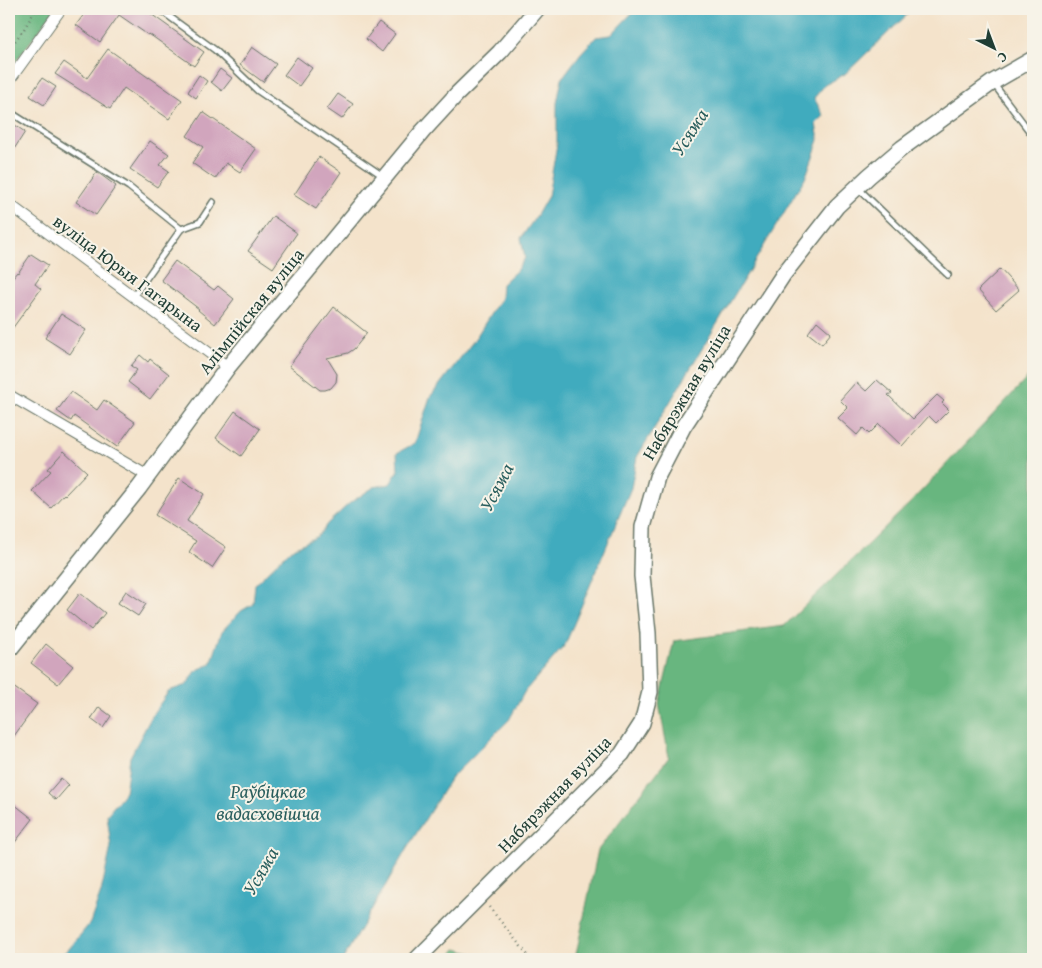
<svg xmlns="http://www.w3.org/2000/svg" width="1042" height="968" font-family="'Gentium Book Plus',serif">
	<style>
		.forest { fill: #68b67f; stroke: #447a5a }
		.water { fill: #3fabbe; stroke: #2f7479 }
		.building { fill: #d1a5bd }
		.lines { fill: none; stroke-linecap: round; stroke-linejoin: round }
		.lane-casing { stroke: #6a7769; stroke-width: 8 }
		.street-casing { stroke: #6a7769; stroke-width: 12 }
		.secondary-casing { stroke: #6a7769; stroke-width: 18 }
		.path { stroke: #6a7769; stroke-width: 2.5; stroke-dasharray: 1 4; stroke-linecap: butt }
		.lane { stroke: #fff; stroke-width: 5 }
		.street { stroke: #fff; stroke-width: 10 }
		.secondary { stroke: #fff; stroke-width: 15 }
		.labels { text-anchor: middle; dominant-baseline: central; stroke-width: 4; stroke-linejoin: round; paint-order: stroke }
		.street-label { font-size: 18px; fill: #1f3d34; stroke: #f7f3e8 }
		.water-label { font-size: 19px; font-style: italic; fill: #295e5d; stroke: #f7f3e8 }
	</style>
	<rect width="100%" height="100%" fill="#f7f3e8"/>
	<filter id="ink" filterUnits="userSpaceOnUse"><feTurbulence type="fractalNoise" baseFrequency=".02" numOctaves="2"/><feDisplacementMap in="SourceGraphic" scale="10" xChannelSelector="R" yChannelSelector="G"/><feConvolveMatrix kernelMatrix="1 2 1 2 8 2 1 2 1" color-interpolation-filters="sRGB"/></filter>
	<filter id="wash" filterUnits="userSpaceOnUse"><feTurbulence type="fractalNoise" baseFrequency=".0096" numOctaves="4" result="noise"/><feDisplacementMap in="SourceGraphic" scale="20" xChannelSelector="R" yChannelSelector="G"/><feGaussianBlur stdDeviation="1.12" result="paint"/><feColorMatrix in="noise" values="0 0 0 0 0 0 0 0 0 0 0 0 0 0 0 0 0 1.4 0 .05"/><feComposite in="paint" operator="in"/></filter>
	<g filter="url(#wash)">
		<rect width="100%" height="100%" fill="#f4e3cb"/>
		<g class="forest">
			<path d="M9,9h46l-46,61z"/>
			<path d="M1033,372v587h-458l23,-109 71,-93 -10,-53 15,-63 110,-15 126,-123z"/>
			<path d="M456,949l38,10h-46z"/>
		</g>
		<path class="water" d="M634,9h279l-68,65 -20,11 -11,13 10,18 -8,8 3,16 -13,36 -169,281 -6,31 -66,157 -40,46 -16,29 -58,58 -45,72 -63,109h-288l14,-10 21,-26 11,-31 10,-45 -4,-32 18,-23 5,-35 24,-45 15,-21 17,-6 11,-15 14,-6 11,-33 19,-20 12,-7 2,-20 35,-34 28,-14 10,-13 23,-21 23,-15 16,-3 8,-13 -1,-18 18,-10 15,-46 45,-58 15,-24 11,-17 1,-14 14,-13 9,-13 -4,-20 16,-23 11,-19 9,-52v-41l5,-25 19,-25 15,-16 15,-2 20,-21z"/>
		<g id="blocks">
			<g class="building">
				<path d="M88,9h56l60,43 -10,14 -45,-32 -1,1 -29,-20 -19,27 -24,-17z"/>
				<path d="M379,22l16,12 -13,18 -16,-13z"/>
				<path d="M252,47l24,17 -13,18 -23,-17z"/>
				<path d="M108,49l41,29v-1l33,23 -13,19 -45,-31 -14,21 -55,-35 9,-12 23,16z"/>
				<path d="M297,57l15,11 -13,18 -15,-11z"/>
				<path d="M220,69l12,9 -10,13 -11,-9z"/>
				<path d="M199,75l8,6 -11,17 -8,-6z"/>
				<path d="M42,78l14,9 -12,18 -14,-9z"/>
				<path d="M338,94l15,10 -11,15 -15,-10z"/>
				<path d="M203,112l53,37 -16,23 -14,-9 -11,16 -23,-16 11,-16 -16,-11z"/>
				<path d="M9,121l16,11 -16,25z"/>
				<path d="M150,141l19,13 -9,11 9,6 -12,16 -27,-18z"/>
				<path d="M319,157l22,15 -25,37 -22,-14z"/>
				<path d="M97,172l19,14 -20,29 -20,-13z"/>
				<path d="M273,216l24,17 -24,35 -25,-17z"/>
				<path d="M31,254l17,11 -13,19 6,5 -32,44v-51l8,-10 1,1z"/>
				<path d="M175,261l39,29 4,-4 16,13 -19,25 -17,-14 1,-1 -38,-29z"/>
				<path d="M1000,269l19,21 -23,20 -18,-20z"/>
				<path d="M334,307l33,26 -13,16 -6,4 -21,5 10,16 -1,8 -5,6 -6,2h-5l-31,-24z"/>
				<path d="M61,314l25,16 -16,24 -25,-16z"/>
				<path d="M817,321l14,12 -9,11 -14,-11z"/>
				<path d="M140,355l8,7 2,-3 19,15 -19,25 -22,-17 9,-12 -6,-4z"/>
				<path d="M877,380l15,13 -4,2 25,24 24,-24 7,6 -2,2 7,7 -13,13 -7,-7 -27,30 -23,-22 -10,10 -6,-6 -6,7 -19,-17 10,-10 -8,-8 16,-18 10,9z"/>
				<path d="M71,392l26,18 7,-10 31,22 -18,25 -43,-31 -3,5 -14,-10z"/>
				<path d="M235,411l25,18 -19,27 -25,-18z"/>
				<path d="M64,451l23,21 -22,23 -1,-1 -13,14 -19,-17 19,-20 -3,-2z"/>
				<path d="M179,478l25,16 -17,27 39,26 -14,21 -23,-16 7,-11 -41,-26z"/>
				<path d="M126,591l20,13 -8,12 -20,-13z"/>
				<path d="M80,593l25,20 -14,17 -24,-20z"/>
				<path d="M46,644l27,22 -15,18 -27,-21z"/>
				<path d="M9,684l28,20 -28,39z"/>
				<path d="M99,707l12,9 -8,12 -12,-9z"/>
				<path d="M61,778l8,7 -13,15 -8,-7z"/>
				<path d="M9,800l24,19 -24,31z"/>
			</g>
		</g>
	</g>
	<g filter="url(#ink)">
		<use href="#blocks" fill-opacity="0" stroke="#6a7769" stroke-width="1"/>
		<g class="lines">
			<defs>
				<g id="lane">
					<path d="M159,9l56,41 43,41 125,85"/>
					<path d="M993,83l40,53"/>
					<path d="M13,114l116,73 52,42"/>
					<path d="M859,189l89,86"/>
					<path d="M133,297l48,-68 19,-7 13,-20"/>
				</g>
				<g id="street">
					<path d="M9,81l52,-72"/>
					<path d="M9,204l219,163"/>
					<path d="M9,395l139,81"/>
				</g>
				<g id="secondary">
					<path d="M9,650l130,-162 89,-121 195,-236 34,-37 43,-42 37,-43"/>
					<path d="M417,959l205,-205 20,-31 8,-31 -2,-59 -6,-57 1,-49 14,-50 26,-50 100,-152 54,-69 32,-30 33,-28 91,-66 40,-23"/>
				</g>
			</defs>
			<use href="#lane" class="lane-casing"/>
			<use href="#street" class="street-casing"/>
			<use href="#secondary" class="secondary-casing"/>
			<g class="path">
				<path d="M9,49l15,-20 12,-20"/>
				<path d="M489,907l42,52"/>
			</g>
			<use href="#lane" class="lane"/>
			<use href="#street" class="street"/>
			<use href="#secondary" class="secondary"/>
		</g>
	</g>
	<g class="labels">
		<g class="street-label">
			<text transform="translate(128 273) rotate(37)">вуліца Юрыя Гагарына</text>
			<text transform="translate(251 311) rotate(-51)">Алімпійская вуліца</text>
			<text transform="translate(686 392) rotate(-59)">Набярэжная вуліца</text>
			<text transform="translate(554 794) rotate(-46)">Набярэжная вуліца</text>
		</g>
		<g class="water-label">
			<text transform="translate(689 132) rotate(-57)">Усяжа</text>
			<text transform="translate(496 487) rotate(-62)">Усяжа</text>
			<text x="268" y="791">Раўбіцкае<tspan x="268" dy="22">вадасховішча</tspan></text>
			<text transform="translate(260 871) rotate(-60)">Усяжа</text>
		</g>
	</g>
	<rect width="1042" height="968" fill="none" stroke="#f7f3e8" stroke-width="30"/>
	<g transform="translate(994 48) rotate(138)" stroke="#f7f3e8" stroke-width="4" paint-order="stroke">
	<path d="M0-4L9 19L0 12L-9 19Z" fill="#1f3d34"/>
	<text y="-8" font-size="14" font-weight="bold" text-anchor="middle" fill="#1f3d34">С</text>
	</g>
</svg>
